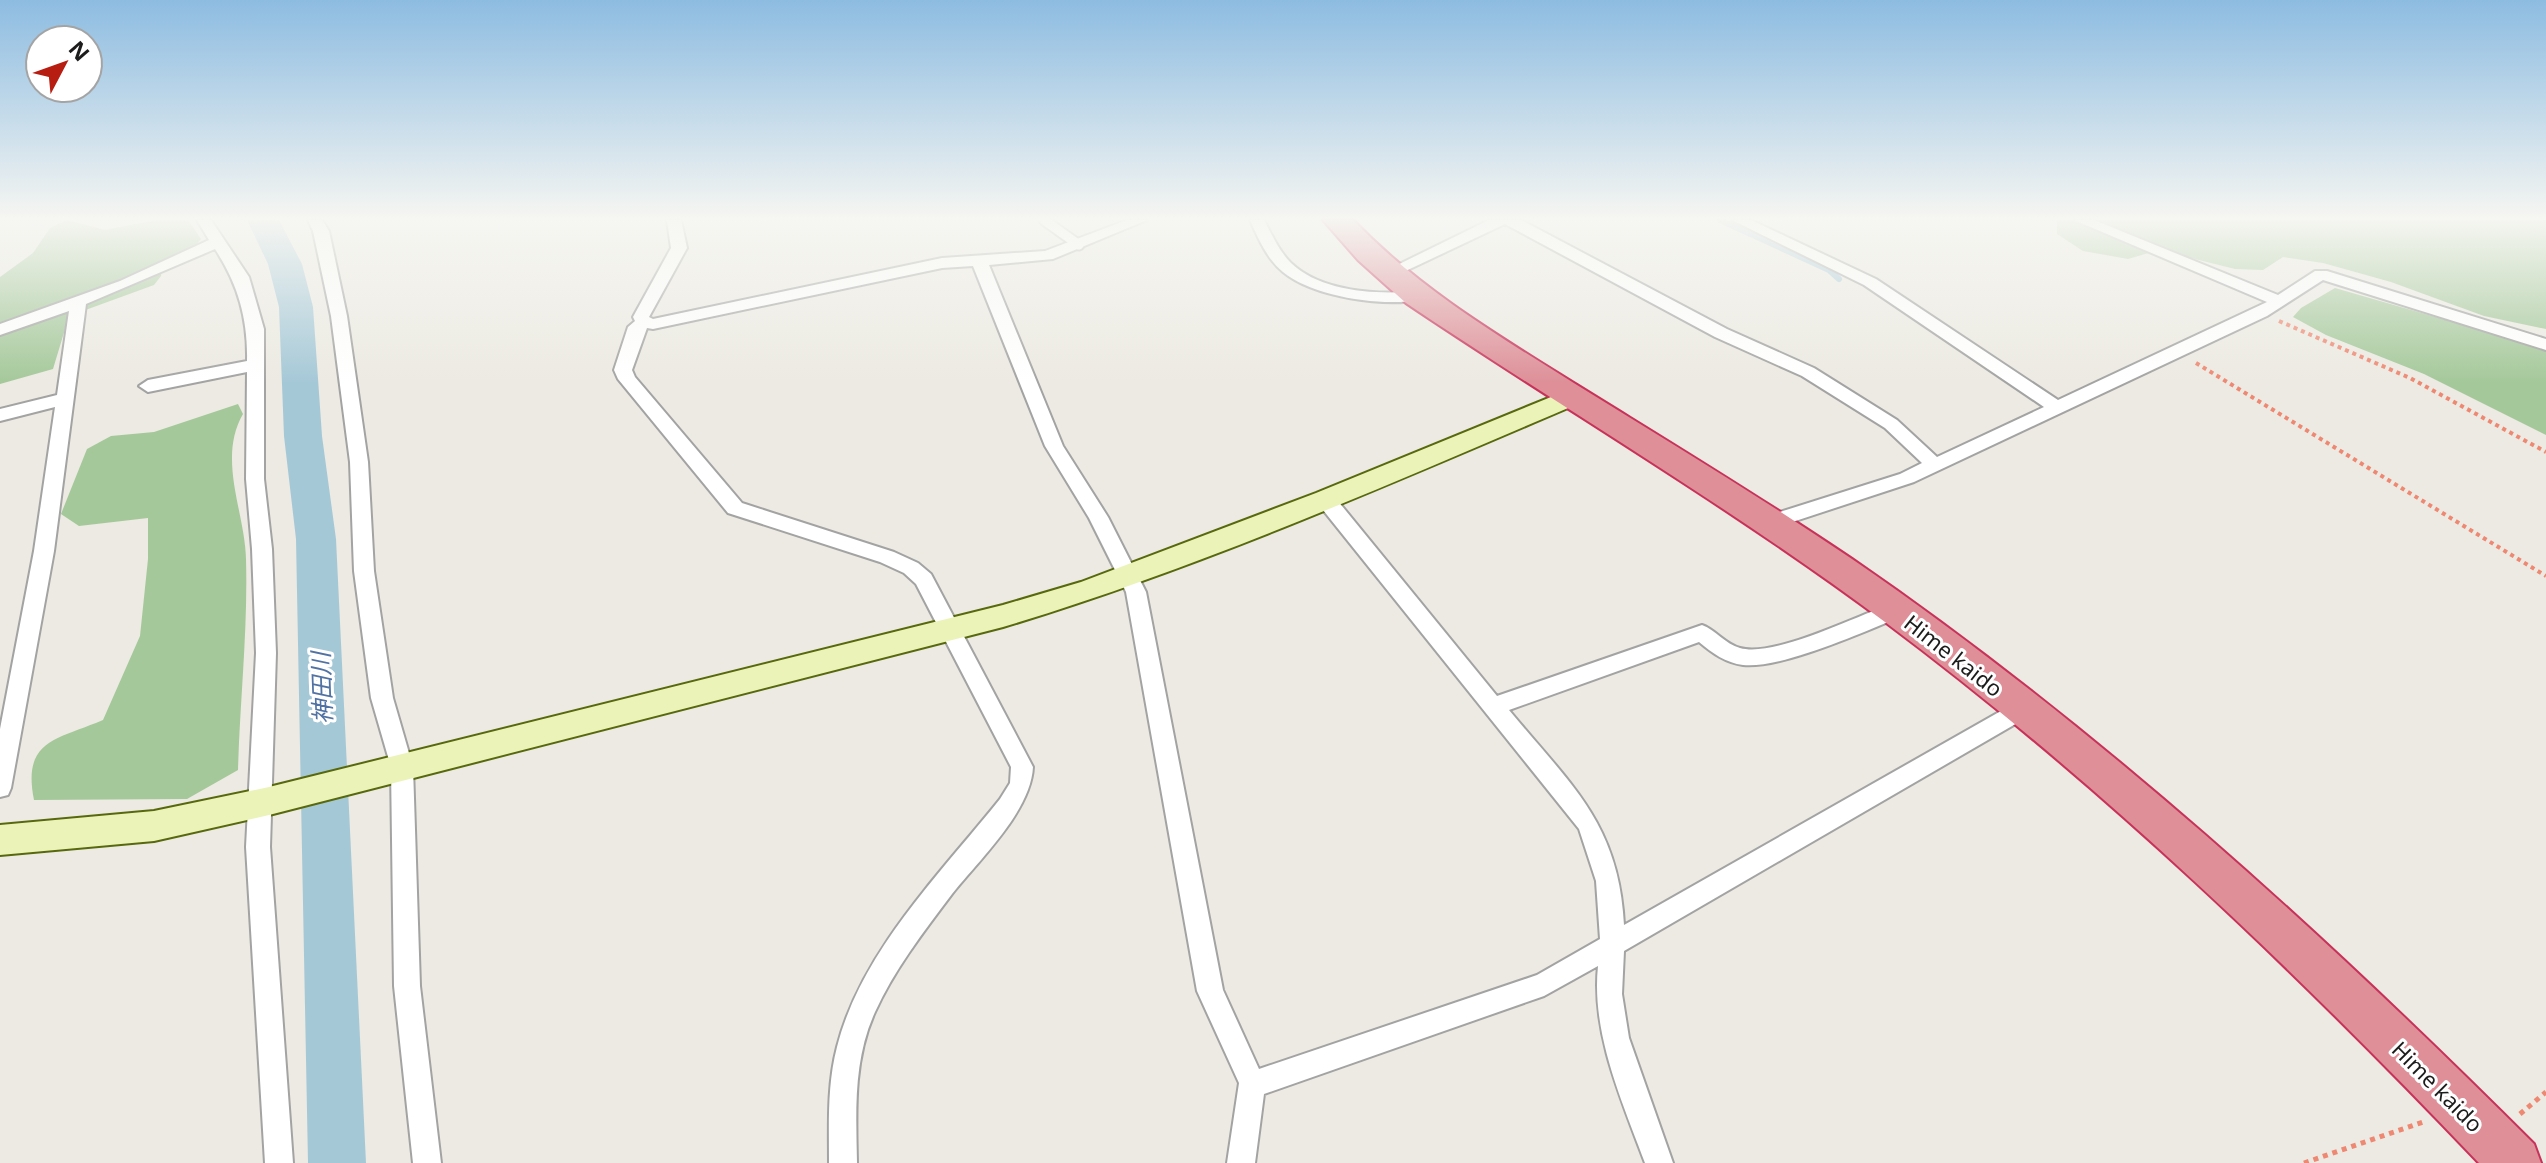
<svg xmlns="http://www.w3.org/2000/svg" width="2546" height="1163" font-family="'Noto Sans','Noto Sans JP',sans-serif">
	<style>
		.forest { fill: #a4c89a }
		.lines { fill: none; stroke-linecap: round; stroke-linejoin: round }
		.stream { stroke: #a5c8d7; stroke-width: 6 }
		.river { fill: #a5c8d7; fill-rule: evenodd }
		.lane-casing { stroke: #a3a3a3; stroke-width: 13 }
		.street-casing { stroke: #a3a3a3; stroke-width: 4 }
		.secondary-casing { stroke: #57680d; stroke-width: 4 }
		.highway-casing { stroke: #c8325a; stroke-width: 4 }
		.path-far1 { stroke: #ee8872; stroke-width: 4; stroke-dasharray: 4 4; stroke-linecap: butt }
		.path { stroke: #ee8872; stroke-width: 5; stroke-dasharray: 5 5; stroke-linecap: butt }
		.lane { stroke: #fff; stroke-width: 9 }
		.street { fill: #fff; fill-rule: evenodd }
		.secondary { fill: #ecf3b9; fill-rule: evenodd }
		.highway { fill: #de8f98; fill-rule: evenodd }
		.labels { text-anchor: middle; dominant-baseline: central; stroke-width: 6; stroke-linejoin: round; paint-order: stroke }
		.street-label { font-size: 22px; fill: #1c1c1c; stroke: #fff }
		.water-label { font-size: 24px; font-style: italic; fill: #5173a3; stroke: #fff }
	</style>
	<rect width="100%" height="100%" fill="#eceae2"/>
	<g class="forest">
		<path d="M67,220l38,10 52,-10h31l13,19 -5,6 -34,17 -1,14 -7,9 -85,31 -16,53 -53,15v-107l33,-24 17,-25z"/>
		<path d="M2057,220h489v109l-62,-13 -93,-34 -68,-19 -40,-6 -20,13 -28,-1 -76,-19 -31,9 -45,-8 -26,-17z"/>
		<path d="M2335,288l156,45 55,10v92l-122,-61 -98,-39 -33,-18 8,-9z"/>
		<path d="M238,404l5,10c-26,45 2,98 3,145 2,70 -6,141 -8,211l-51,29 -153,1c-12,-60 22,-60 69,-80l37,-84 8,-77v-41l-69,8 -18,-12 26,-65 24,-13 43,-4z"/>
	</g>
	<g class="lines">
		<path class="stream" d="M1720,220l109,50 10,9"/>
		<path class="river" d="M247,220h32l23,44 11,43 9,129 14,103 30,624h-58l-12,-624 -12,-103 -5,-129 -11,-43z"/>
		<defs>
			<path id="lane" d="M1044,220l35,25"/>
			<g id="street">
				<path d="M197,220h14l38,57 15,52v150l8,70 4,104 -6,194 23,316h-28l-19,-316 10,-194 -4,-104 -6,-70 1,-107 -99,20 -9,-6 9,-6 99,-19c1,-42 -9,-77 -32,-112l-129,55 -32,247 -43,237 -3,7 -8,2v-68l34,-178 21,-144 -55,14v-12l57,-14 12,-84 -69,24v-11l120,-43 89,-41z"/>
				<path d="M308,220h14l7,11 18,85 21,146 6,109 19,127 20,69 7,219 21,177h-28l-19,-177 -3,-219 -20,-69 -17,-127 -4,-109 -19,-146 -18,-85z"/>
				<path d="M667,220h14l6,28 -38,69 4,2 289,-61 103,-7 82,-31h20l-94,39 -64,6 74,181 45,71 38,75 77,398 36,79 278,-94 63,-36 -4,-58 -17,-52 -260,-324 -2,-5 2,-5h14l164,201 205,-71c14,5 23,19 38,23 35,10 120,-34 157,-46l7,3 3,5 -3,5 -13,6c-35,14 -112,48 -148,44 -17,-2 -31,-12 -44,-23l-190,68c61,74 110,113 115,215l391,-222 8,-3 8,3 3,6 -3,6 -407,236 -2,43 7,44 44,125h-28c-23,-62 -54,-130 -47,-197l-54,30 -280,98 -9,69h-28l12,-80 -42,-92 -71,-399 -37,-74 -44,-72 -72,-180 -31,2 -289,61 -6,-1 -15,42 3,7 107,126 152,49 24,11 13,11 102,193c-2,44 -54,93 -81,127 -28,37 -58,76 -77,118 -22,48 -19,100 -18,151h-28c0,-38 -2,-78 8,-116 24,-95 103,-173 163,-248l10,-16 1,-16 -95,-183 -12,-11 -24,-11 -152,-49 -110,-134 -4,-9 14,-43 7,-6 -2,-4 38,-69z"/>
				<path d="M1250,220h14c8,15 15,31 27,43 30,29 87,32 126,28l8,5 -2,3c-37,9 -110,-2 -140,-27 -16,-13 -25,-34 -33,-52z"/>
				<path d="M1489,220h32l206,109 87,39 83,52 40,37 107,-50 -180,-122 -132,-65h19l125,59 182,121 209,-98 -193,-82h20l184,75 37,-24h12l219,68v11l-223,-70 -56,36 -353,166 -143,47 -7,-2 -3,-5 3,-5 136,-43 22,-11 -37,-35 -83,-52 -87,-39 -210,-113 -110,52 -6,2 -8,-5z"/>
			</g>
			<path id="secondary" d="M1573,388l9,2 4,6 -4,6c-190,81 -380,165 -579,225l-734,188 -115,26 -154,14v-30l154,-14 115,-24 734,-182 78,-23 235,-89z"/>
			<path id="highway" d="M1323,220h30c65,68 144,115 224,165 92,57 185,113 275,174 246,169 471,374 682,585l7,19h-62c-184,-193 -380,-381 -594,-541 -154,-115 -320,-212 -479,-319l-48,-43z"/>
		</defs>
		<use href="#lane" class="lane-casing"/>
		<use href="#street" class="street-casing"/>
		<use href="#secondary" class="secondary-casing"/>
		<use href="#highway" class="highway-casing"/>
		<g class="path-far1">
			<path d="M2279,321l131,57 136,74"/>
			<path d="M2196,363l350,213"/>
		</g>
		<g class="path">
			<path d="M2520,1114l26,-22"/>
			<path d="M2304,1163l119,-41"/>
		</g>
		<use href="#lane" class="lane"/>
		<use href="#street" class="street"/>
		<use href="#secondary" class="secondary"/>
		<use href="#highway" class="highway"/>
	</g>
	<linearGradient id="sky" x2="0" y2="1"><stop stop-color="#8dbce1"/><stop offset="0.57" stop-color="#f6f6f2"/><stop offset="1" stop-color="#f6f6f2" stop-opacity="0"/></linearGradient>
	<rect width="2546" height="383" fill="url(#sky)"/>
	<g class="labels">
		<g class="street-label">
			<text transform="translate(1954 655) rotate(38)">Hime kaido</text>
			<text transform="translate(2438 1086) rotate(45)">Hime kaido</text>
		</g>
		<g class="water-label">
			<text transform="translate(321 688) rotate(-92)">神田川</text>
		</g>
	</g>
	<g transform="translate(64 64) rotate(49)"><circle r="38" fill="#ffffff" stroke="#a4a4a4" stroke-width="2"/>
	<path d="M0-6L14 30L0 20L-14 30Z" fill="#b71d10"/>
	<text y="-12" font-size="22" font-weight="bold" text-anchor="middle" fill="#1c1c1c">N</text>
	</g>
</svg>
